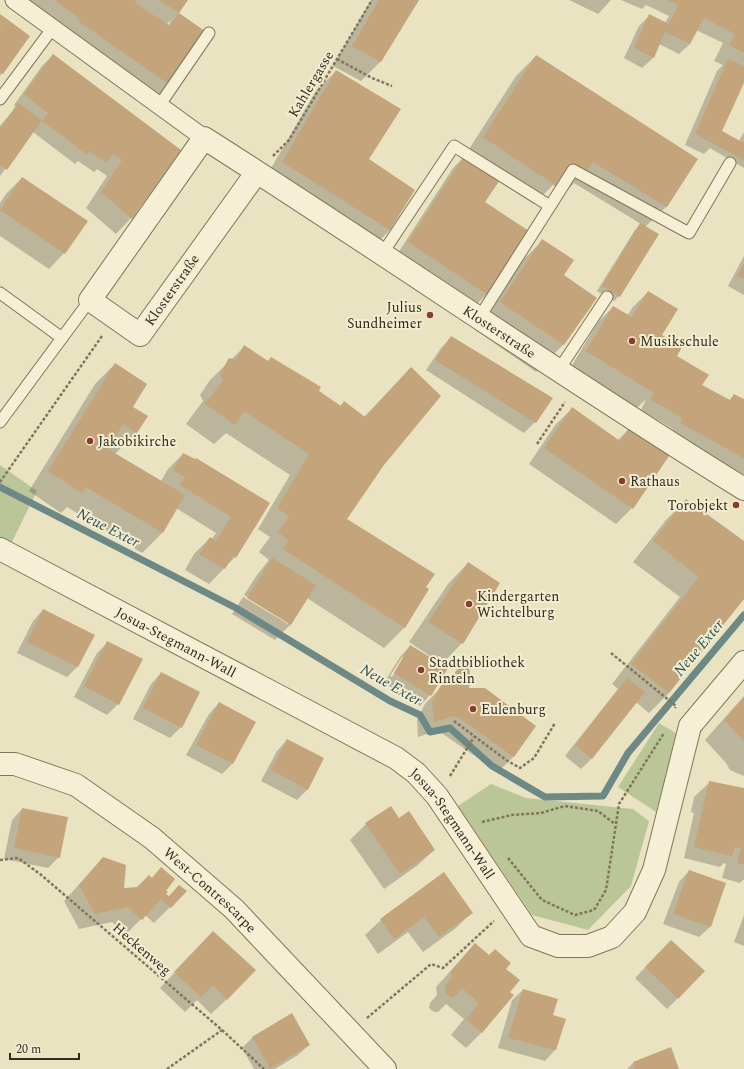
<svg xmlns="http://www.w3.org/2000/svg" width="744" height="1069" font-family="Spectral,serif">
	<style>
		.green { fill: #bac697 }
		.shadow { fill: #0003; fill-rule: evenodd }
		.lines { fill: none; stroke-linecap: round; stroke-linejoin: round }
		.stream { stroke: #6c8986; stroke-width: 7 }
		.building { fill: #c4a47b }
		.service-casing { stroke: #82755b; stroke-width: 13 }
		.pedestrian-casing { stroke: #82755b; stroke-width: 19 }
		.minor-casing { stroke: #82755b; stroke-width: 24 }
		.path { stroke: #82755b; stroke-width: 2.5; stroke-dasharray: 3 2; stroke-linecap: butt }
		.service { stroke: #f5f0d5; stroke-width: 11 }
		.pedestrian { stroke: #f5f0d5; stroke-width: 17 }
		.minor { stroke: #f5f0d5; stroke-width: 22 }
		.poi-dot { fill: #8b3c31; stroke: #f2edd1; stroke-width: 1.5 }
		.labels { text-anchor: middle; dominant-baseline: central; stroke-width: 4; stroke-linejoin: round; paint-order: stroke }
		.street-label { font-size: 14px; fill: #332b1e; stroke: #f2edd1 }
		.poi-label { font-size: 14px; fill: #332b1e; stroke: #f2edd1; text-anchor: start }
		.water-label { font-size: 15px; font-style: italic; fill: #2e4f51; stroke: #f2edd1 }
	</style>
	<rect width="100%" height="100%" fill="#e9e3c2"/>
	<g class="green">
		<path d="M0,465l37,26 -31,63 -6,-5z"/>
		<path d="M659,723l20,12 -23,77 -38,-25z"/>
		<path d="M491,784l35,14 107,11 16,12 -18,65 -43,44 -56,-15 -74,-109z"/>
	</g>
	<g class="shadow">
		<path d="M16,0h171l-9,13 27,19 -36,52 -11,11 -121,-89 -5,5zM171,20l-3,6 -2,-1z"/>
		<path d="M371,0h46l-36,61 -20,20 -28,-15z"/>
		<path d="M569,0h42l-13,14z"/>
		<path d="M621,0h123v80l-26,56 21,5 5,-9v36l-34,-20 -6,6 -19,-9 32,-74 6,-6 -9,-4 9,-18 -27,-13 -6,14 -11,10 -20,-10 -6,14 -11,10 -18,-10 15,-32 10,-10 16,7 4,-7 -23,-11 -4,4z"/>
		<path d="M0,15l29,22 -29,39z"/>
		<path d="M53,55l83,64 -5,99 -15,16 -30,-26 21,-32 -10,-7 -3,3 -16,-11 -3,3 -42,-32 -33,44v-50l16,-19 -2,-2 28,-39z"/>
		<path d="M536,56l161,103 -31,48 -21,20 -26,69 -5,5 -17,-10 38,-61 6,-6 -67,-41 -9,9 -12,-7 -19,19 -36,-23 -14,21 3,92 -10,10 -79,-51 55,-85 11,-11 52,-81z"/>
		<path d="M336,71l32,89 46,30 -24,40 -20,20 -107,-68 53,-91z"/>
		<path d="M22,178l42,75 -15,16 -49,-33v-33l6,-9z"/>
		<path d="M543,240l19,36 33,22 -32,47 -27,27 -62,-43 42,-62z"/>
		<path d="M744,256v39l-16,-9z"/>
		<path d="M648,292l12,43 13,24 28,27 28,15 5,-6 10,5v75l-74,-41 3,-5 -32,-19 5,-11 -9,9 -66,-41 27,-45 15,-15 15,8 4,-7z"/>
		<path d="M451,337l84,85 -11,11 -98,-63 15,-22z"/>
		<path d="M244,347l96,59 4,-4 20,15 47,-49 -28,96 -37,55 82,71 -24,38 -20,20 -77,-50 -17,27 -15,15 -43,-26 11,-17 45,27v-2l-44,-27 13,-20 12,-15 -10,-8 11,-15 -12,-8 32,-54 -64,-42 -12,11 -28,-20 17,-23 -3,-6 10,-15z"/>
		<path d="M115,364l17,43 14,9 -10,17 -21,21 46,27 7,-12 15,-15 85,49 -33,54 -26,27 -24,-14 9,-16 16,-16 2,1 4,-6 -40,-25 -14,25 -20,20 -75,-46 -6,6 -32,-22 66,-107z"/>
		<path d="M572,409l46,31 13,-13 39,27 -38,54 -16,16 -87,-60 27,-40z"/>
		<path d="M686,500l58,43v54l-75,96 -20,20 -13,-11 -44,56 -11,11 -16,-13 53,-67 -6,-5 68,-87 -47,-35 33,-42z"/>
		<path d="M468,563l-6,80 -20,21 -33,-22 39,-58z"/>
		<path d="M43,610l50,25 -16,32 -10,10 -50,-24 16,-32z"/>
		<path d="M108,642l10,62 -11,11 -33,-18 23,-44z"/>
		<path d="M410,646l20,49 -10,11 -36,-23 16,-26zM402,657h2l-12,20 -2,-1z"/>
		<path d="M161,673l20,54 -11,11 -37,-19 18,-35z"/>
		<path d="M443,685l24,5 47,66 -16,16 -55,-38 -7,-3 -18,6 -1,-18 8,-15z"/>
		<path d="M744,696v80l-14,-6 -4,-7 -21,-23z"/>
		<path d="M219,703l36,19 -23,42 -10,10 -36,-19 23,-41z"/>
		<path d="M287,740l21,49 -11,11 -36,-19 16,-30z"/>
		<path d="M710,782l34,7v90l-4,4 -18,-5 4,-14 -2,-1 -4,4 -36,-9 10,-45 -3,-1 3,-15z"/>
		<path d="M22,809l37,48 -11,11 -44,-9 8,-39z"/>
		<path d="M398,819l36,31 -16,15 -34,24 -34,-49 16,-16z"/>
		<path d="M103,858l20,31 13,-1 15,-9 10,-10 4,25 3,3 17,-5 -31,31 -9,-8 -19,19 -14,-12 -33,7 -15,-28z"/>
		<path d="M689,871l21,56 -11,10 -36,-13 16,-42z"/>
		<path d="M472,912l-16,16 -33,24 -15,-20 -30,22 -13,-19 16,-15z"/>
		<path d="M744,915v31l-10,-4z"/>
		<path d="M475,944l30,25 4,23 -27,40 -16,16 -15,-13 13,-16 -18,-15 -8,8h-4l-5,-4 1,-5 7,-8 -1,-8z"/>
		<path d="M198,948l29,51 -16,15 -14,-14 -12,12 -25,-24z"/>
		<path d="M661,951l17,47 -11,11 -32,-31z"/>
		<path d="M523,990l29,26 13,4 -10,30 -10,11 -47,-13 14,-48z"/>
		<path d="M291,1015l18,30 -11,10 -23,14h-21l-12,-21 10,-10z"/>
		<path d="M670,1048l8,21h-51l6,-6z"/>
	</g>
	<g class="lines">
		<path class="stream" d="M0,487l236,121 154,93 30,14 10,17 20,-4 42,38 53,31 58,-1 25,-43 116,-138"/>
	</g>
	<g class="building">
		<path d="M54,0h83l-2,3 35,23 9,-13 27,19 -36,53 -92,-64 1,-3z"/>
		<path d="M159,0h29l-9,13z"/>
		<path d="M379,0h40l-38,62 -29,-16z"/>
		<path d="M668,0h76v53l-15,-8 6,-11 -31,-16 -14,26 -25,-12 -11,26 -20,-10 15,-34 20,10 9,-19z"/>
		<path d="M0,14l30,22 -27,38 -3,-2v-40l5,-8 -5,6z"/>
		<path d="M53,54l128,96 -49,69 -31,-27 21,-32 -9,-6 -7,9 -17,-12 -3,3 -44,-33 6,-8 -24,-19z"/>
		<path d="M536,55l162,104 -31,48 -74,-45 -8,11 -15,-10 -15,22 -72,-48z"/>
		<path d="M728,59l16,7v17l-22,48 22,12v17l-49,-26z"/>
		<path d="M336,70l65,39 -32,50 46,31 -25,40 -108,-68z"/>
		<path d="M18,103l24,17 -35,50 -7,-5v-37z"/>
		<path d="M464,156l36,24 -15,22 44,29 -41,64 -80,-53z"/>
		<path d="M22,177l66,44 -23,33 -65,-44z"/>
		<path d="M640,223l19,11 -39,63 -18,-11z"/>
		<path d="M542,239l32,21 -10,15 33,23 -33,47 -64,-43z"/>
		<path d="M744,263v16l-7,-3z"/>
		<path d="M648,291l30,18 -16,26 20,12 -5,9 32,19 -7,10 28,15 4,-6 10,5v59l-64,-35 3,-5 -33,-19 4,-6 -68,-42 27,-45 19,11z"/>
		<path d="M451,336l102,62 -17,25 -101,-63z"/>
		<path d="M244,345l24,16 3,-4 50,30 -2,4 22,15 3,-5 21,16 46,-50 30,29 -57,69 -37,54 88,55 -9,13 3,2 -24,39 -122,-79 5,-9 -10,-8 11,-16 -12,-8 32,-54 -65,-43 -9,14 -30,-21 18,-24 -3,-6 9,-16 7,2z"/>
		<path d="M115,363l32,21 -14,23 15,9 -11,17 -14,-9 -15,25 77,46 -22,38 -77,-46 -4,6 -34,-22z"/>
		<path d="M572,407l48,34 11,-16 40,28 -38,56 -89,-61z"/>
		<path d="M183,453l12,6 1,-1 74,45 -34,55 -3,-2 -8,13 -26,-15 11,-17 6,4 15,-24 -51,-32 5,-8 -12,-7z"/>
		<path d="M686,499l58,42v58l-75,94 -38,-29 68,-87 -46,-36z"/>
		<path d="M272,558l44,27 -25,40 -44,-27z"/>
		<path d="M468,562l32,21 -37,61 -35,-22z"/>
		<path d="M43,609l52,26 -17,32 -51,-25z"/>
		<path d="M107,641l36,18 -24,46 -35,-19z"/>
		<path d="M410,645l38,23 -17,28 -37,-23z"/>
		<path d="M469,667l2,13 -2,8h16l51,38 -22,31 -55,-39 -6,-2 -19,6 -2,-19 8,-16 19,-19z"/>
		<path d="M161,672l39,20 -18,36 -39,-20z"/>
		<path d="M627,678l18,14 -53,67 -17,-14z"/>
		<path d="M744,697v44l-20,-21z"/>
		<path d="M219,702l37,20 -23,42 -37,-19z"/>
		<path d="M287,739l37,19 -16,32 -37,-20z"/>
		<path d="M709,781l35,7v76l-7,-1 4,-15 -6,-1 -3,9 -38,-9z"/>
		<path d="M391,806l8,12 10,-7 26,39 -35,24 -35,-51z"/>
		<path d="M22,808l46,9 -8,41 -46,-10z"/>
		<path d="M103,857l23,8 -2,23 13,-1 12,-12 3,3 9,-11 14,12 -9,12 2,1 -2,2 3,2 10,-11 8,6 -16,17 -10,-9 -19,21 -14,-13 -33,7 -16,-29z"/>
		<path d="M689,870l37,13 -15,44 -38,-13z"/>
		<path d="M444,872l29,41 -34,24 -15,-20 -30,22 -14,-20z"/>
		<path d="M213,931l43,39 -29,30 -14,-15 -12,12 -27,-25z"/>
		<path d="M671,940l34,31 -27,28 -33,-32z"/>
		<path d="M475,943l14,12 6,-6 16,14 -5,6 14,11 -10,12 4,3 -32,38 -16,-14 13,-16 -17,-15 -8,9h-4l-5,-5v-6l7,-8 -1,-7z"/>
		<path d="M523,989l35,10 -5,16 13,4 -10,31 -48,-12z"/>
		<path d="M292,1013l18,32 -40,23 -18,-31z"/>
		<path d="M671,1047l8,22h-44l-2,-7z"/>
	</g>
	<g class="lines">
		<defs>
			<g id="service">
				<path d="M0,99l52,-70"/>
				<path d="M159,106l50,-73"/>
				<path d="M382,254l72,-108 96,60"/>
				<path d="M0,293l62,45"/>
				<path d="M479,318l94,-148 116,63 41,-70"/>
				<path d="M558,371l49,-74"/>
				<path d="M0,422l90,-122"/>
			</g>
			<path id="pedestrian" d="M14,0l190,138"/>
			<g id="minor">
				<path id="s1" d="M257,172l-117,163 -50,-35 114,-162c181,115 357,238 540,351"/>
				<path id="s2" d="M0,549l396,209 20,15 21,23 94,140 27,10h30l24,-9 23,-25 19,-42 36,-144 54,-64"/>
				<path id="s3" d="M0,764h15l61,21 76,53 82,71 151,160"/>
			</g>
		</defs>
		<use href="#service" class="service-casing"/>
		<use href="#pedestrian" class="pedestrian-casing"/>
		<use href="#minor" class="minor-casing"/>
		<g class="path">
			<path d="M337,59l35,19 20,8"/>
			<path d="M273,156l16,-16 83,-140"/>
			<path d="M537,444l28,-42"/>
			<path d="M0,482l102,-146"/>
			<path d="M611,653l65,53 -1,2"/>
			<path d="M454,721l52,39 14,8 14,-10 21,-35"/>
			<path d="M450,776l24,-39"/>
			<path d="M482,822l30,-7 29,-2 24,-7 33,5 17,13"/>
			<path d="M508,858l34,42 33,15 19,-5 12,-20 13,-86 45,-71"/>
			<path d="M0,860l18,-2 22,16 182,156 42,39"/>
			<path d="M367,1018l64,-54 12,4 51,-47"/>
			<path d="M167,1069l55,-39"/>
		</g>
		<use href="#service" class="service"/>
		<use href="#pedestrian" class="pedestrian"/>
		<use href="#minor" class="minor"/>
	</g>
	<g class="poi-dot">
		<circle cx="430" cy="315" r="4"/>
		<circle cx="632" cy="341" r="4"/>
		<circle cx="90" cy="441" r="4"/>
		<circle cx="622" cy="481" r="4"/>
		<circle cx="736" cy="505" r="4"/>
		<circle cx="469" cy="604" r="4"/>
		<circle cx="421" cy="670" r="4"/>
		<circle cx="473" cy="709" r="4"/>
	</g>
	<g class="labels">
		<g class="street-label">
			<text transform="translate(311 84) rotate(-59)">Kahlergasse</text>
			<text transform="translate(172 290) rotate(-55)">Klosterstraße</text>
			<text stroke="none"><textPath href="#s1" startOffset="813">Klosterstraße</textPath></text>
			<text stroke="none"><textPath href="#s2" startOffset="199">Josua-Stegmann-Wall</textPath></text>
			<text stroke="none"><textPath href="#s2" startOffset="535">Josua-Stegmann-Wall</textPath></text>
			<text stroke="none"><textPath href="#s3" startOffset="250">West-Contrescarpe</textPath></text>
			<text transform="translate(142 949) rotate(41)">Heckenweg</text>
		</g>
		<g class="poi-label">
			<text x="422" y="307" text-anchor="end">Julius<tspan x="422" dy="16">Sundheimer</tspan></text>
			<text x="640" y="341">Musikschule</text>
			<text x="98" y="441">Jakobikirche</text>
			<text x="630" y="481">Rathaus</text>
			<text x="728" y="505" text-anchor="end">Torobjekt</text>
			<text x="477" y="596">Kindergarten<tspan x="477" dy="16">Wichtelburg</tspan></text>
			<text x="429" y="662">Stadtbibliothek<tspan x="429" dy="16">Rinteln</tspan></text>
			<text x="481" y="709">Eulenburg</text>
		</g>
		<g class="water-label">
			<text transform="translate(108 528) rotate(27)">Neue Exter</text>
			<text transform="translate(699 648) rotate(-50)">Neue Exter</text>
			<text transform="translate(391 685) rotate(30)">Neue Exter</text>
		</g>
	</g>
	<path d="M10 1053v6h69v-6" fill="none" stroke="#332b1e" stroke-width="2"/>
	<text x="16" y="1053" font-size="12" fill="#332b1e" stroke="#f2edd1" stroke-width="3" paint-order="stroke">20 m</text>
</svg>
